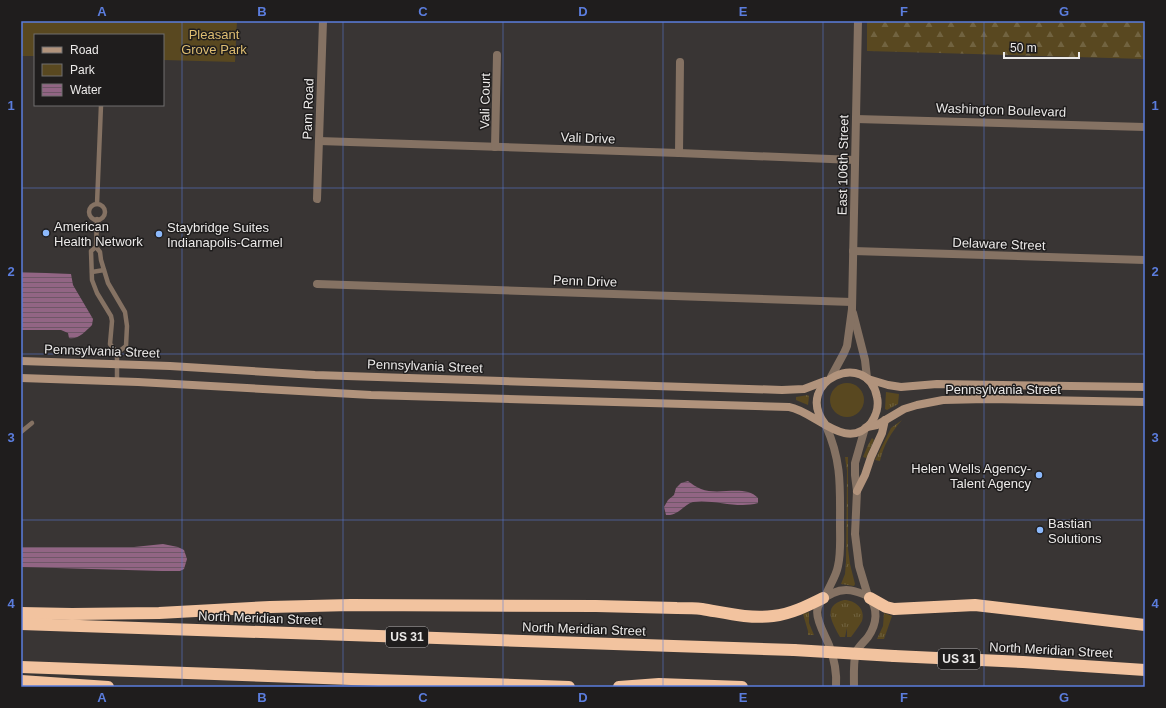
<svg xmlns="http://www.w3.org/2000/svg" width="1166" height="708" font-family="Arial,sans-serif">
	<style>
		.grass { fill: url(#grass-tufts) }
		.forest { fill: url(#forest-firs) }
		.green { fill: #594820 }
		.water { fill: url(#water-rules) }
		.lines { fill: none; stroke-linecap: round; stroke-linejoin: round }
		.service { stroke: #857263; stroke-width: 4.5 }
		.minor { stroke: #857263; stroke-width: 8 }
		.tertiary { stroke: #857263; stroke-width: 8 }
		.secondary { stroke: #b1937c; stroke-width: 8 }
		.motorway { stroke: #f2c39f; stroke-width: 12 }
		.motorway-bridge { stroke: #f2c39f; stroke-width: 12 }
		.grid { fill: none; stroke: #5b7ddd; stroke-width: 1; stroke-opacity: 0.55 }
		.poi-dot { fill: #8cb9fc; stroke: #1f1d1d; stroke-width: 1.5 }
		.labels { text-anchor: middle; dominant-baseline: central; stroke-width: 3; stroke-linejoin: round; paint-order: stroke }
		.shield { fill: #1f1d1d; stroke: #aeacac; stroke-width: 1 }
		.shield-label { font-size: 12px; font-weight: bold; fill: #eceae9 }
		.park-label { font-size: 13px; fill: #debd71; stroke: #1f1d1d }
		.street-label { font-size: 13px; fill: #eceae9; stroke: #1f1d1d }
		.poi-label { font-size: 13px; fill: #eceae9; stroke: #1f1d1d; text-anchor: start }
		.neatline { fill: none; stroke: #5b7ddd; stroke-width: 1.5 }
		.grid-label { font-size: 13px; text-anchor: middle; font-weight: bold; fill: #5b7ddd }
	</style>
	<defs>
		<pattern id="grass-tufts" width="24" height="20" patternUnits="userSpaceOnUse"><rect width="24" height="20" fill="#594820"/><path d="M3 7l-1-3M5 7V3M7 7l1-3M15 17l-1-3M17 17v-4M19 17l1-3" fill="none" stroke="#716340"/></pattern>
		<pattern id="forest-firs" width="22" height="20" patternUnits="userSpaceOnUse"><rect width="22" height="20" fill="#594820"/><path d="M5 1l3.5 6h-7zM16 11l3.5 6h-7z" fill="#716340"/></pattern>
		<pattern id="water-rules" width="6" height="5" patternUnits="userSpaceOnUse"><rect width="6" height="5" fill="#926584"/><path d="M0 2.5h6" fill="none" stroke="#705768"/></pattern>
	</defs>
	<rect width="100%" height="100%" fill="#393534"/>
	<g class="grass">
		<path d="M886,392l13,2 -1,10 -11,6 -2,-1z"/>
		<path d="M808,395l1,2 -1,8 -12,-5v-3z"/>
		<path d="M902,420c-10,11 -19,26 -22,41l-5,-1 16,-32z"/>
		<path d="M872,438l2,2 -8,18 -3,-1 5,-12z"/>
		<path d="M845,457h3v92l2,15 5,20 -1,2 -13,-2 4,-10 1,-12 1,-91z"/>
		<path d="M844,600c11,0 22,9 18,21 -3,5 -7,11 -11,16h-4v-9l-2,9h-5c-7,-13 -19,-31 4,-37z"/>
		<path d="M809,612v11l5,12h-6v-4l-5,-17z"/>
		<path d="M884,613l8,3 -8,23h-7l6,-13z"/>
	</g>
	<path class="forest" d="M867,21h278v38l-278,-8z"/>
	<g class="green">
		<path d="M21,21h216l-2,41 -72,-2v-25h-128v21h-14z"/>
		<circle cx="847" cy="400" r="17"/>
	</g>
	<g class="water">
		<path d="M21,272l50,2 2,11 20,34 -1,6c-6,6 -14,15 -23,13l-1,-5 -7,-3h-40z"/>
		<path d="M688,481c4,3 8,6 13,8 18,7 44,-5 57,9v5c-21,6 -44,-4 -65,-1 -9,2 -14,14 -27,13l-2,-8 4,-7 6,-5 2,-7 5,-5z"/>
		<path d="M163,544l15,3 6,3 3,9 -3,10 -4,2h-18l-141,-4v-20h113z"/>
	</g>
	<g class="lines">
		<g class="service">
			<path d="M97,204l4,-99"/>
			<circle cx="97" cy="212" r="8"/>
			<path d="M97,219l-1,28 4,5 1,8 7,23 17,29 2,14 -1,20 -9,7"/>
			<path d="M96,247l-5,4 1,29 5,13 14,23 1,5 -2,23 7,9v29"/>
			<path d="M92,272l12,-2"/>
			<path d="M21,432l11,-9"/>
		</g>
		<g class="minor">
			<path d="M856,119l289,8"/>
			<path d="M319,141l360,12 176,7"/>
			<path d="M495,147l2,-92"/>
			<path d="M679,153l1,-91"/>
			<path d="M317,199l6,-178"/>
			<path d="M853,251l292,9"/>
			<path d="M317,284l535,18"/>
		</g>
		<g class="tertiary">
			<path d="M853,313l12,47 2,18"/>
			<path d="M831,377l13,-24 3,-7 5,-37 6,-288"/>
			<path d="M865,428l-10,35v12l2,16 -2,43 4,32 9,30"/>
			<path d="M825,597c4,-11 11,-20 13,-31 3,-13 2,-27 2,-40 0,-39 2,-64 -14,-100"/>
			<path d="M836,687c1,-14 -2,-29 -7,-42 -8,-19 -24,-40 4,-52 13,-6 23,-2 35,3 11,12 9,28 0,41 -4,5 -9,9 -12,15 -3,10 -2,24 -2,35"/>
		</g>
		<g class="secondary">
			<path d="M21,361l149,5 145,9 467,15 22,-1 21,-8"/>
			<path d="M21,378l117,4 233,13 418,12c26,4 57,46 82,16 5,-7 8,-17 6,-26 -9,-49 -85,-16 -52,27"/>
			<path d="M868,379l20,6 13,2 36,-3 208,3"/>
			<path d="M867,427l10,-2 27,-16 13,-4 26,-5 44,-1 158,3"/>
			<path d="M857,491l8,-16 6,-18 11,-24 3,-13"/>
		</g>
		<g class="motorway">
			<path d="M870,598l16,9 8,2 81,-4 170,20"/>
			<path d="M21,613l51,1 87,-1 111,-6 81,-2 245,1 81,2c9,0 17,0 25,1 24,4 47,10 71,7 18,-2 34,-10 50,-18"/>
			<path d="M21,624l773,26"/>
			<path d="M894,656l129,6 122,8"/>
			<path d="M21,667l548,20"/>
			<path d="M21,681l87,6"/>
			<path d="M619,687l40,-3 83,3"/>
		</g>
		<path class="motorway-bridge" d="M794,650l100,6"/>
	</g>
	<path class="grid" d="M182,21v666M343,21v666M503,21v666M663,21v666M823,21v666M984,21v666M21,188h1124M21,354h1124M21,520h1124"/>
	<g class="poi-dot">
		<circle cx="46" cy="233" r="4"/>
		<circle cx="159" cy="234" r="4"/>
		<circle cx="1039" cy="475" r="4"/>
		<circle cx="1040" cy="530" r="4"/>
	</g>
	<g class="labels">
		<g class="shield">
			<rect x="386" y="627" width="42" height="20" rx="3"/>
			<rect x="938" y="649" width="42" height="20" rx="3"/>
		</g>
		<g class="shield-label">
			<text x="407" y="637">US 31</text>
			<text x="959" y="659">US 31</text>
		</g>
		<g class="park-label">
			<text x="214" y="34">Pleasant<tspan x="214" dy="15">Grove Park</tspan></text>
		</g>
		<g class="street-label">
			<text transform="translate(485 101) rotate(-89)">Vali Court</text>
			<text transform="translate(308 109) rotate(-88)">Pam Road</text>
			<text transform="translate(1001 110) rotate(2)">Washington Boulevard</text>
			<text transform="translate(588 138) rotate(2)">Vali Drive</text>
			<text transform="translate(843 165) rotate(-89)">East 106th Street</text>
			<text transform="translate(999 244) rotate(2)">Delaware Street</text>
			<text transform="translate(585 281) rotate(2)">Penn Drive</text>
			<text transform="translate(102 351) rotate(2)">Pennsylvania Street</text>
			<text transform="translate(425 366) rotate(2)">Pennsylvania Street</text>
			<text x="1003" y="389">Pennsylvania Street</text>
			<text transform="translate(260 618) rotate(2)">North Meridian Street</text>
			<text transform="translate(584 629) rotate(2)">North Meridian Street</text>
			<text transform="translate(1051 650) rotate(3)">North Meridian Street</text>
		</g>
		<g class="poi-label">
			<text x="54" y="226">American<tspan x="54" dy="15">Health Network</tspan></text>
			<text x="167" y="227">Staybridge Suites<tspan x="167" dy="15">Indianapolis-Carmel</tspan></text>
			<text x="1031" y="468" text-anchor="end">Helen Wells Agency-<tspan x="1031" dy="15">Talent Agency</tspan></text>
			<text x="1048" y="523">Bastian<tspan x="1048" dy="15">Solutions</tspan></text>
		</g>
	</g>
	<rect width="1166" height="708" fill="none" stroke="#1f1d1d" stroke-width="44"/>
	<rect x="34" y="34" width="130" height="72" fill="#1f1d1d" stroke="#716f6f"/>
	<rect x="42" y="47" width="20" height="6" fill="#b1937c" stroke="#716f6f"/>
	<text x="70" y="54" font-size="12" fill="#eceae9">Road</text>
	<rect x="42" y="64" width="20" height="12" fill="#594820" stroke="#716f6f"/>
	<text x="70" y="74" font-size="12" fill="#eceae9">Park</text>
	<rect x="42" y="84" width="20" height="12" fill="url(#water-rules)" stroke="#716f6f"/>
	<text x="70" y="94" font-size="12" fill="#eceae9">Water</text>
	<path d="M1004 52v6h75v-6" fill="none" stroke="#eceae9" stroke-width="2"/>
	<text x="1010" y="52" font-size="12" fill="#eceae9" stroke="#1f1d1d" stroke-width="3" paint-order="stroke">50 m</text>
	<rect x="22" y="22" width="1122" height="664" class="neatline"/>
	<g class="grid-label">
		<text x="102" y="16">A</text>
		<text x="262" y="16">B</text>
		<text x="423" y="16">C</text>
		<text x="583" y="16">D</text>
		<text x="743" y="16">E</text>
		<text x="904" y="16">F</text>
		<text x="1064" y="16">G</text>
		<text x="11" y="110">1</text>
		<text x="1155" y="110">1</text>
		<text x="11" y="276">2</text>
		<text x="1155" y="276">2</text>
		<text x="11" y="442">3</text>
		<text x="1155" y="442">3</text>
		<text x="11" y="608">4</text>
		<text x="1155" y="608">4</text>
		<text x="102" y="702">A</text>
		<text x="262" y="702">B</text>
		<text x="423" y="702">C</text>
		<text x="583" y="702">D</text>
		<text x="743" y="702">E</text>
		<text x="904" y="702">F</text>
		<text x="1064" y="702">G</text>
	</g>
</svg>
